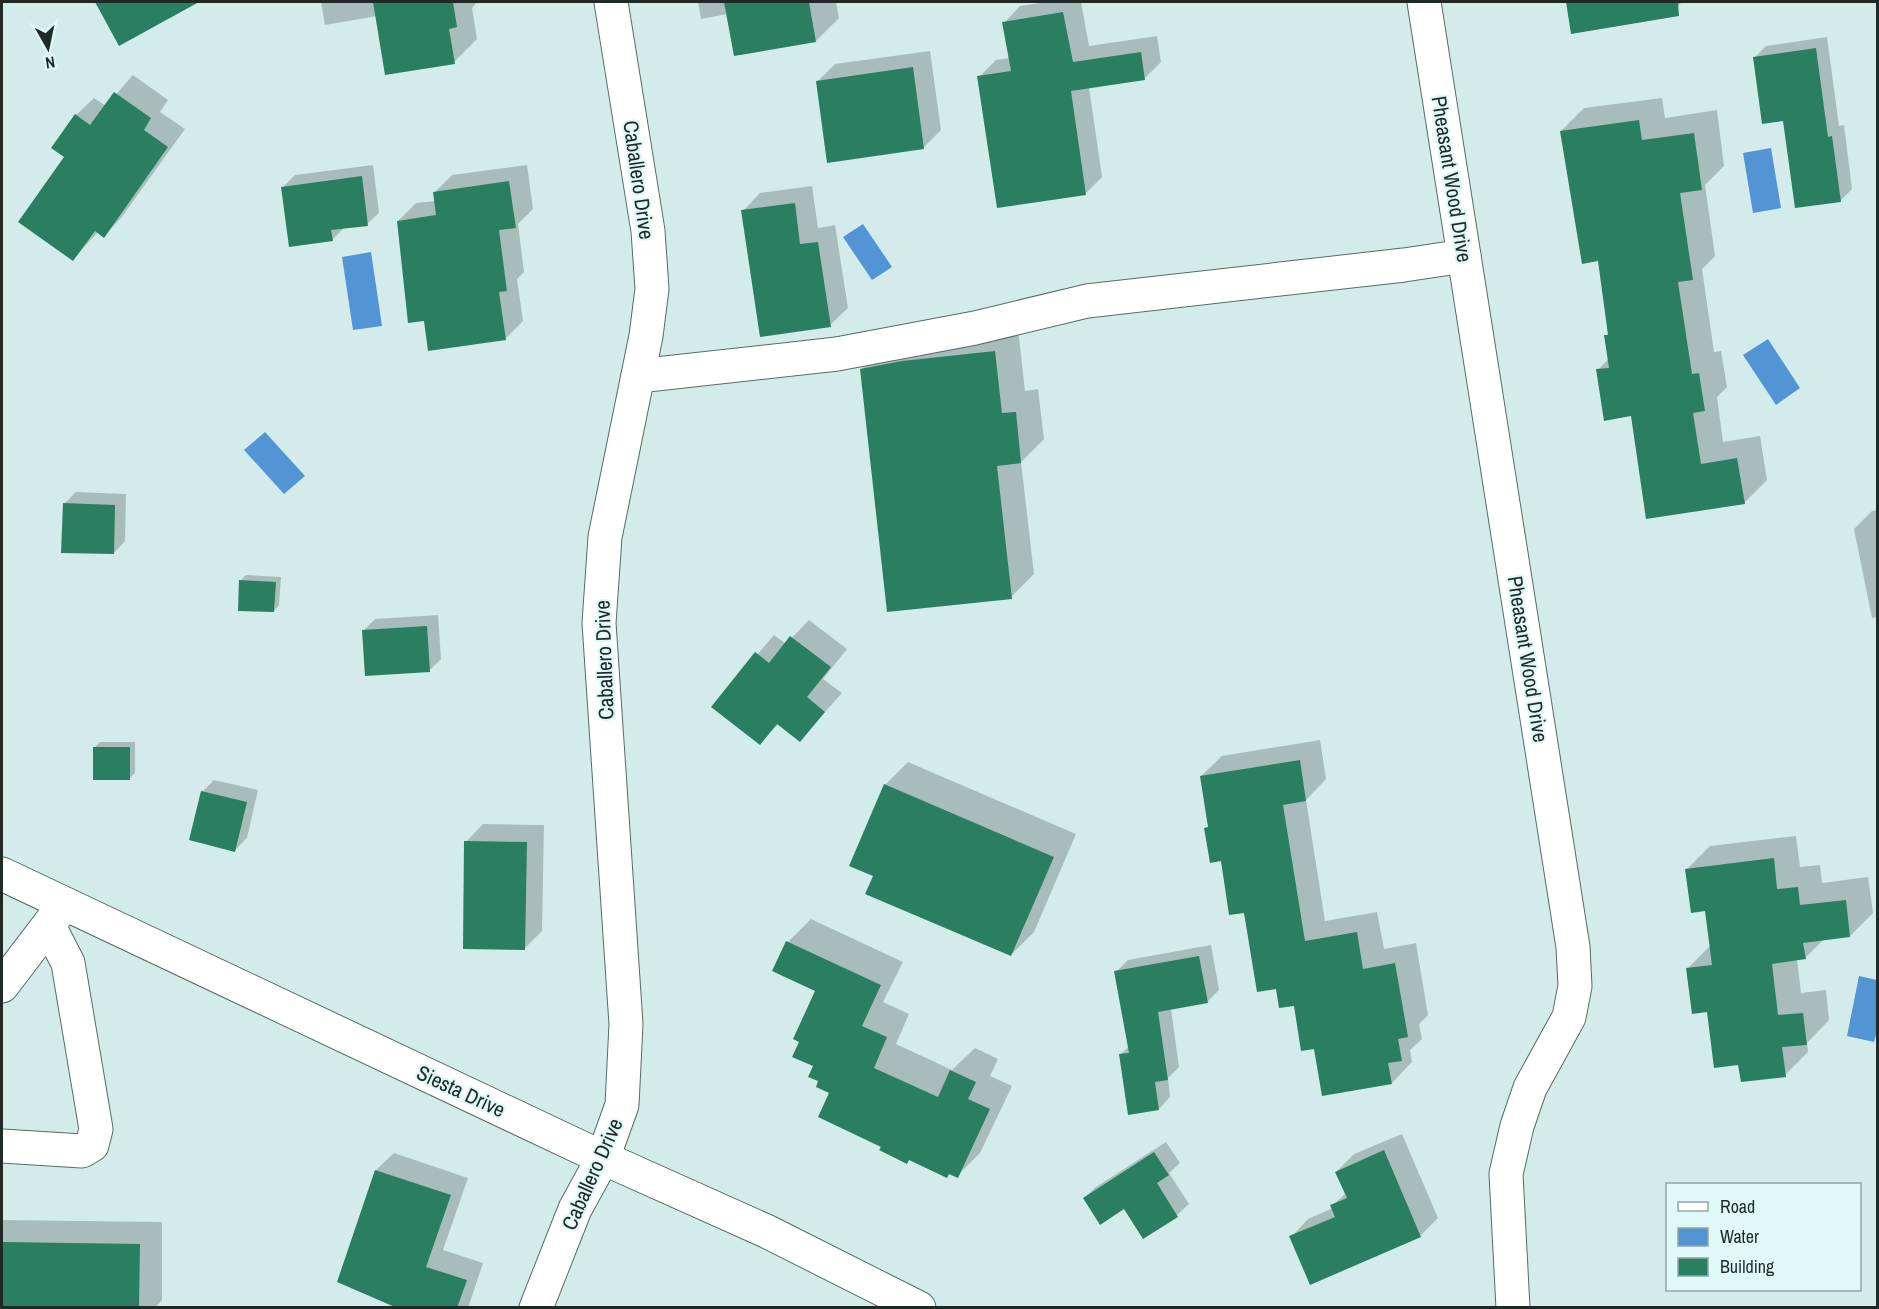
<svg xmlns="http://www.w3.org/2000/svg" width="1879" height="1309" font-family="'Archivo Narrow',sans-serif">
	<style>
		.water { fill: #5395d4 }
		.shadow { fill: #0003 }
		.building { fill: #2a7f62 }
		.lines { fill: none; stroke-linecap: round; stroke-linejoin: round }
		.minor-casing { stroke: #556b6b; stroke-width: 35 }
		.minor { stroke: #fff; stroke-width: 33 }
		.labels { text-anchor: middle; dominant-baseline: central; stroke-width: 4.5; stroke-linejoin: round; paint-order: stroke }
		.street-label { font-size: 21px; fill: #1f2928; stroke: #e0f9f8 }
	</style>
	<rect width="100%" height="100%" fill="#d3eceb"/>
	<g class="water">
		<path d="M1771,148l10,60 -28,5 -10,-60z"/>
		<path d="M863,224l29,43 -20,13 -29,-43z"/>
		<path d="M371,252l11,74 -29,4 -11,-73z"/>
		<path d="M1768,339l32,49 -24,17 -33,-50z"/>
		<path d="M265,432l40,44 -21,18 -40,-44z"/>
		<path d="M1859,976l18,4 1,47 -4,15 -27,-6z"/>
	</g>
	<g class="shadow">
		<path d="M96,2h99l-75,42z"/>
		<path d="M321,2h156l-5,6 5,31 -23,23 -77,-46 -52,9z"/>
		<path d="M698,2h138l3,16 -23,23 -88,-27 -27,5z"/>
		<path d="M1047,2h34l8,44 68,-10 4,26 -16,16 -56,9 13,90 -16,16 -107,-116 17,-17 14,-2 -6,-35 16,-17z"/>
		<path d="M1567,2h115l-15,15 -95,15z"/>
		<path d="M1827,37l12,89 5,-1 8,64 -12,12 -55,-82 -30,-62 11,-11z"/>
		<path d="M930,51l11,79 -18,18 -106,-66 18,-18z"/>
		<path d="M133,75l35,25 -8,12 25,17 -64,89 -17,18 -6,-4 -25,27 -7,-102 10,-42 18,-17 12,8z"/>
		<path d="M1662,98l3,20 52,-8 7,56 -19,19 10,71 -13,13 12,83 7,-1 6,36 -10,10 6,45 37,-6 7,44 -23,23 -112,-88 -34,-45 11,-12 -3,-22 4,-4 -11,-72 -38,-129 23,-23z"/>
		<path d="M373,165l6,48 -12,11 -23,4 -12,12 -49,-53 12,-12z"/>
		<path d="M527,165l6,44 -15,15 6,48 -7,7 6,42 -18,18 -79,-20 -28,-98 18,-18 20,-2 -1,-9 17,-17z"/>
		<path d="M812,186l6,42 17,-3 13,83 -18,17 -87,-114 17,-18z"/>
		<path d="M1018,328l7,63 13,-2 6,50 -23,23 13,112 -23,23 -149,-228 23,-23z"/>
		<path d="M76,492l50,2 -1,47 -11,12 -50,-49z"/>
		<path d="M1878,510v107l-6,1 -18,-89 18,-18z"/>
		<path d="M246,575l35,2 -2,28 -5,6 -33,-31z"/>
		<path d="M438,615l3,44 -11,11 -67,-39 12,-12z"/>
		<path d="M809,620l38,29 -24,30 19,14 -42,47 -21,-17 -19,20 -47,-37 61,-71 12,9z"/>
		<path d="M1320,740l6,39 -20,21 19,121 52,-9 7,37 32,-6 12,72 -9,9 3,15 -12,11 2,12 -20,21 -77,-36 -20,-43 -18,-17 -71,-158 4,-4 -9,-49 21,-20z"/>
		<path d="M100,742h35v31l-6,6 -34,-32z"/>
		<path d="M908,762l168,72 -42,98 -23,23 -136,-80 10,-90z"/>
		<path d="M214,780l44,10 -11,48 -12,12 -33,-58z"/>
		<path d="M483,824l61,1 -2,106 -18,18 -58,-107z"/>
		<path d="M1796,836l4,31 20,-2 2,18 46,-6 5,36 -23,23 -26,3 -19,19 -8,1 4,34 25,-3 3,30 -22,23 1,9 -23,23 -45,-12 -32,-53 -20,-42 23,-23 -4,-36 -20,-40 23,-23z"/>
		<path d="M811,919l92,43 -20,40 26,12 -13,30 56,26 23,-22 23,11 -8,17 22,10 -32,67 -23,23 -7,-3 -3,3 -64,-30 -63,-65 -5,-15 -14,-25 16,-51 -43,-19 14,-29z"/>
		<path d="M1211,945l8,45 -12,12 -36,7 8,58 -11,11 2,19 -11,12 -39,-54 9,-9 -13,-74 12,-12z"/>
		<path d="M1402,1134l36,84 -18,18 -129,1 17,-18 25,-11 -1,-2 14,-13 -10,-21 18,-18z"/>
		<path d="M1166,1142l14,21 -11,10 20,31 -12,11 -33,22 -19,-30 -41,-9 12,-11z"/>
		<path d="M394,1153l74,25 -25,72 40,13 -15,45h-67l-25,-138z"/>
		<path d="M2,1220l160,2v78l-7,8h-153z"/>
	</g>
	<g class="building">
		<path d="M95,2h104l-80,44z"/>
		<path d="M373,2h80l4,25 -8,2 6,35 -70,11z"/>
		<path d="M724,2h85l7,40 -82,14z"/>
		<path d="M1566,2h112l1,14 -108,18z"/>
		<path d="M1063,12l10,50 68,-10 4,28 -74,11 15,104 -89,13 -20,-132 34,-5 -9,-49z"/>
		<path d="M1816,48l12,89 4,-1 9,66 -46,6 -12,-87 -21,3 -9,-67z"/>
		<path d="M913,67l11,82 -97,14 -11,-82z"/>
		<path d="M114,92l37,26 -7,12 24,17 -64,91 -9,-7 -22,30 -55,-39 46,-65 -13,-9 24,-34 15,11z"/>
		<path d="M1639,120l3,20 52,-7 8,57 -22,3 13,87 -15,2 14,92 7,-1 6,38 -12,2 8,51 36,-6 8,46 -99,15 -15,-103 -27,5 -8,-52 13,-1 -5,-33h4l-10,-74 -16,3 -22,-133z"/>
		<path d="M362,176l6,50 -37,4 2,11 -44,6 -8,-60z"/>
		<path d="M509,181l7,47 -17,2 8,61 -8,1 7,48 -78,11 -4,-30 -16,2 -11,-102 39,-6 -3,-23z"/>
		<path d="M795,203l5,41 18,-2 13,85 -71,10 -19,-127z"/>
		<path d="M995,351l7,62 14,-1 5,51 -24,3 15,133 -125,13 -27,-243 42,-8z"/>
		<path d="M63,503l52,2 -1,49 -53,-1z"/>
		<path d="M239,580l37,2 -2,30 -36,-1z"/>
		<path d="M427,626l3,46 -65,4 -3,-46z"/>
		<path d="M790,636l41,31 -24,30 18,15 -25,30 -23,-18 -17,21 -49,-38 44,-55 14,11z"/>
		<rect x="93" y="747" width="37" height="33"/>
		<path d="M1300,760l6,41 -23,4 22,136 52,-9 6,37 32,-6 13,74 -10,2 4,22 -14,2 4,21 -70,12 -8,-47 -13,2 -7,-45 -15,2 -3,-19 -19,3 -13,-79 -15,2 -8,-54 -11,2 -6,-35 4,-1 -8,-51z"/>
		<path d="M884,784l170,73 -43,99 -146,-62 8,-18 -24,-10z"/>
		<path d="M201,791l46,11 -12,50 -46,-12z"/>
		<path d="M464,841l63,1 -2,108 -62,-1z"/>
		<path d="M1774,858l3,31 21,-2 2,18 46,-5 4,37 -47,6 3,16 -34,5 6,51 25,-2 4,32 -25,2 4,30 -45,5 -3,-17 -24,3 -7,-56 -15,2 -6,-46 26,-3 -7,-54 -14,2 -6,-44z"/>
		<path d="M786,941l95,44 -19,41 25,11 -13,31 64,29 12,-27 26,12 -8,17 22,10 -32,69 -9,-4 -2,4 -38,-18 -2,4 -28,-14 2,-3 -63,-30 11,-24 -13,-6 2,-6 -10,-4 5,-11 -21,-9 7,-15 -6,-3 22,-48 -43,-20z"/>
		<path d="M1199,956l9,47 -50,9 10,68 -13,2 4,28 -31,5 -9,-61 10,-1 -15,-82z"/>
		<path d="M1384,1150l37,87 -111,48 -21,-49 46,-19 -5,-12 17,-7 -12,-26z"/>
		<path d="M1154,1152l15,23 -12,8 21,34 -35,22 -19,-30 -24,16 -17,-27z"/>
		<path d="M375,1170l76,25 -25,72 41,13 -10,28h-60l-60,-26z"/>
		<path d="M2,1242l138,2 -1,64h-137z"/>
	</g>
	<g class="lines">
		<defs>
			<g id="minor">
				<path d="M1424,2l149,945 2,39 -6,31 -39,71 -13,38 -11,48 7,134"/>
				<path d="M638,376l199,-22 138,-26 112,-27 317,-36 60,-9"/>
				<path d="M2,874l601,284 163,73 153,77"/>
				<path d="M2,986l58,-76"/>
				<path d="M2,1146l80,5 10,-6 4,-16 -28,-166 -19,-37"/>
				<path d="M536,1308l39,-99 28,-51 19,-53 4,-81 -27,-401 6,-86 41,-201 6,-47 -4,-58 -37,-229"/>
			</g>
		</defs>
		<use href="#minor" class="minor-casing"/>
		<use href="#minor" class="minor"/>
	</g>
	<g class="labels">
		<g class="street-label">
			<text transform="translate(1452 179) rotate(81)">Pheasant Wood Drive</text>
			<text transform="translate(639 180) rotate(82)">Caballero Drive</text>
			<text transform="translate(1528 659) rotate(81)">Pheasant Wood Drive</text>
			<text transform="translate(604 660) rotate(-92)">Caballero Drive</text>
			<text transform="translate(461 1091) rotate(25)">Siesta Drive</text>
			<text transform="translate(592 1174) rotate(-66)">Caballero Drive</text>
		</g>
	</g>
	<rect width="1879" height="1309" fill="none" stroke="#1f2928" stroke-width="6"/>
	<rect x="1666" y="1183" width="195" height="108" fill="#e0f9f8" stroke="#93a6a5" stroke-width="1.5"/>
	<rect x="1678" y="1202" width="30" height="9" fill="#ffffff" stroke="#93a6a5" stroke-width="1.5"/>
	<text x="1720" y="1213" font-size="18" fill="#1f2928">Road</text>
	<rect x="1678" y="1228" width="30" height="18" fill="#5395d4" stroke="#93a6a5" stroke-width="1.5"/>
	<text x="1720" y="1243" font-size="18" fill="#1f2928">Water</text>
	<rect x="1678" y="1258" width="30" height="18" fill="#2a7f62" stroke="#93a6a5" stroke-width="1.5"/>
	<text x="1720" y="1273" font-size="18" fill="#1f2928">Building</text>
	<g transform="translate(48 48) rotate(171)" stroke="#e0f9f8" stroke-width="4.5" paint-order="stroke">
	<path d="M0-4.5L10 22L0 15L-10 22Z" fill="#1f2928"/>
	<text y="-9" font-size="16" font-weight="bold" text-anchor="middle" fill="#1f2928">N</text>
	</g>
</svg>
